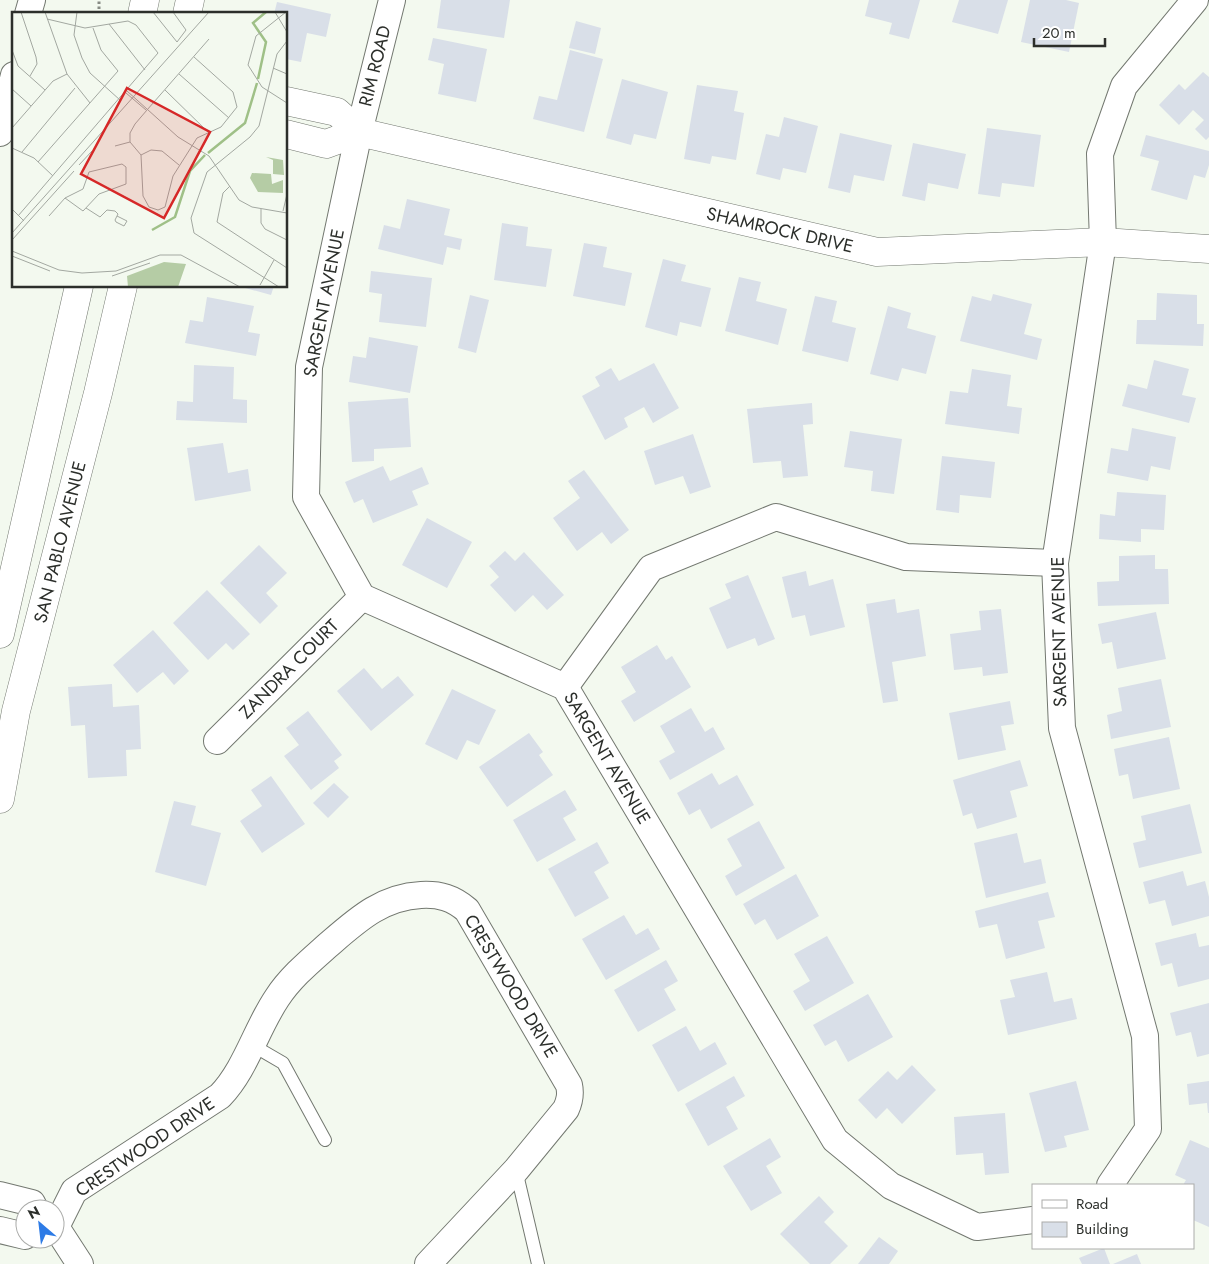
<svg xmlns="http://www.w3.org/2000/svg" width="1209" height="1264" font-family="Jost,sans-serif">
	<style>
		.building { fill: #d9dfe8 }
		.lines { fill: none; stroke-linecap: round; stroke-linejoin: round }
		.lane-casing { stroke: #737870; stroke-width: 14 }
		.street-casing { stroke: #737870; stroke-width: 28 }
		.secondary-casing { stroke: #737870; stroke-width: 29 }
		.primary-casing { stroke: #737870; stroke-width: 29 }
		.path { stroke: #868a83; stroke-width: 3; stroke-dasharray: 2.5 2.5; stroke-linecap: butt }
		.lane { stroke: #fff; stroke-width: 12 }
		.street { stroke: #fff; stroke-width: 26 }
		.secondary { stroke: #fff; stroke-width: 28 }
		.primary { stroke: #fff; stroke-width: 28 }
		.labels { text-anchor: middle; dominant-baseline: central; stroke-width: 5; stroke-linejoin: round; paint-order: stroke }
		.street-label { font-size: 18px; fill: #2c2f2b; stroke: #fff }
		.inset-river { fill: none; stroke: #9fc087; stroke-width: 2.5 }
		.inset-road { fill: none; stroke: #a3a8a1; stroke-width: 1 }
		.view { fill: #d62828; fill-opacity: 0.15; stroke: #d62828; stroke-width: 2.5 }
		.inset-edge { fill: none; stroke: #2c2f2b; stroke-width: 2.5 }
	</style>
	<rect width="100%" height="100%" fill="#f3f9ef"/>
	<g class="building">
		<path d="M441,0h69l-6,38 -67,-10z"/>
		<path d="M869,0h51l-11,39 -20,-5 3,-11 -27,-7z"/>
		<path d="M959,0h49l-10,34 -46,-12z"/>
		<path d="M1030,0h36l13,3 -10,49 -48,-10z"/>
		<path d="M277,2l54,12 -5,23 -19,-4 -6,29 -15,-3v-45h-12z"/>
		<path d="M576,21l25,7 -6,26 -26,-6z"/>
		<path d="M433,38l54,11 -11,53 -38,-8 6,-30 -16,-4z"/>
		<path d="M570,50l33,9 -19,73 -51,-13 6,-23 18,4z"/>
		<path d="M1203,72l6,5v60l-3,3 -11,-11 9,-9 -11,-10 -14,15 -20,-20 20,-21 6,6z"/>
		<path d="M622,79l46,13 -12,47 -22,-5 -3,11 -25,-7z"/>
		<path d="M697,85l41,6 -4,20 10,2 -8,47 -24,-4 -2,8 -26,-5z"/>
		<path d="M784,117l34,9 -12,47 -23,-5 -3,12 -24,-6 10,-40 13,3z"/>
		<path d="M987,128l54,7 -7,52 -32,-4 -2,14 -22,-3z"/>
		<path d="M840,133l52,12 -8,36 -30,-6 -4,18 -22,-5z"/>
		<path d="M1146,135l63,16v14l-4,13 -11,-3 -7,25 -36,-10 8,-29 -19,-5z"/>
		<path d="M913,143l53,11 -8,35 -30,-6 -3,18 -23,-5z"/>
		<path d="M407,199l43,10 -6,26 18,4 -2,11 -13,-3 -4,18 -65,-16 6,-24 16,4z"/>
		<path d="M502,223l26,4 -2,19 26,3 -6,38 -52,-7z"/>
		<path d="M584,243l23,4 -4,20 29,6 -7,33 -52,-10z"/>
		<path d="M663,259l23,6 -5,16 30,7 -10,39 -21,-5 -3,14 -32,-9z"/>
		<path d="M371,271l61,7 -6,49 -47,-5 3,-28 -13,-2z"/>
		<path d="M739,277l22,5 -5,19 31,8 -9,36 -53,-14z"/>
		<path d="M238,286h36l-3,9z"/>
		<path d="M1157,293l40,2v29h7l-1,22 -67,-2 1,-24h19z"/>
		<path d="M993,294l39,10 -8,30 18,5 -5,21 -77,-19 12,-45 19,5z"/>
		<path d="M470,295l19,5 -13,53 -18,-5z"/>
		<path d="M815,296l22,5 -5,21 24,6 -8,34 -46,-11z"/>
		<path d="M207,297l47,9 -6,26 12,2 -4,22 -71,-13 5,-23 13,2z"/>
		<path d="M888,306l23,7 -4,15 29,8 -10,38 -24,-6 -4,13 -28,-7z"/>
		<path d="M369,337l49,9 -8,47 -61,-11 4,-26 13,2z"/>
		<path d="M1154,360l35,9 -7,26 14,3 -7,25 -67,-17 6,-22 19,5z"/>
		<path d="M654,363l25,45 -26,15 -9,-16 -20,11 4,9 -23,13 -23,-44 18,-10 -5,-9 16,-9 8,13z"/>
		<path d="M194,365l40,2 -1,32 14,1v23l-71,-3 1,-19 16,1z"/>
		<path d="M972,369l39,6 -4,31 15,2 -3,26 -74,-10 5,-33 18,2z"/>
		<path d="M408,398l3,49 -37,2v12l-22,1 -4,-60z"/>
		<path d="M812,403l1,21 -10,1 5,51 -25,2 -2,-17 -28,2 -6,-54z"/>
		<path d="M1132,428l44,9 -6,33 -19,-4 -3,15 -41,-8 4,-25 17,3z"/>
		<path d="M850,431l52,8 -8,55 -23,-3 2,-20 -29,-4z"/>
		<path d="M693,434l18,53 -21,7 -7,-18 -28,9 -11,-34z"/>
		<path d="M223,443l5,30 20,-4 3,22 -56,10 -8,-53z"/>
		<path d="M942,456l53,6 -4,36 -31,-3 -1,18 -23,-3z"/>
		<path d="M383,466l7,15 32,-14 7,17 -17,7 6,14 -45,18 -10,-24 -9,4 -9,-21z"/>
		<path d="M584,470l45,60 -18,14 -9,-12 -25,19 -24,-33 27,-20 -12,-17z"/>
		<path d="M1117,492l49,3 -2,35 -23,-1v13l-42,-3 1,-25 15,2z"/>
		<path d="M427,518l45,24 -25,46 -45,-23z"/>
		<path d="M259,545l28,28 -21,20 12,13 -18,18 -40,-41z"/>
		<path d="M505,551l10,10 9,-9 40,43 -17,15 -14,-15 -18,17 -25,-27 9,-8 -10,-11z"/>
		<path d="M1155,555v14h13l1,35 -71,2 -1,-24 22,-1v-25z"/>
		<path d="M806,571l3,15 24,-7 12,48 -35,9 -5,-21 -13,3 -10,-41z"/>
		<path d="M748,575l27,64 -17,7 -3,-8 -28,11 -18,-41 22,-10 -6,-14z"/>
		<path d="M207,590l43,44 -17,16 -7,-7 -18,17 -35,-37z"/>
		<path d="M895,599l2,14 22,-4 7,47 -34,6 6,39 -15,2 -17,-99z"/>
		<path d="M1001,609l7,64 -25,3 -1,-9 -28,3 -4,-36 31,-4 -2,-19z"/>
		<path d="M1156,612l10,47 -49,10 -5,-27 -10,2 -4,-20z"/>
		<path d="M153,630l36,41 -15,14 -11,-13 -26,21 -24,-28z"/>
		<path d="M657,645l9,15 6,-4 19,31 -57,35 -13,-21 15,-9 -15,-25z"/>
		<path d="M364,668l18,21 16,-13 16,19 -43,36 -34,-40z"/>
		<path d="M1161,679l10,48 -60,12 -4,-24 15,-4 -4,-23z"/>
		<path d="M112,684l1,23 26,-2 2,44 -15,1 1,26 -39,2 -3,-53 -14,1 -3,-39z"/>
		<path d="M452,689l44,21 -17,35 -12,-5 -10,20 -32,-16z"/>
		<path d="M1010,701l4,23 -13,2 5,24 -48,10 -9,-47z"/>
		<path d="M691,708l14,24 8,-5 12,22 -55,31 -11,-19 16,-9 -15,-26z"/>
		<path d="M308,711l34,44 -8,6 5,7 -28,22 -27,-34 15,-11 -13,-17z"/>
		<path d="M529,733l14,19 -4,3 14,20 -46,32 -28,-40z"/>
		<path d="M1169,737l11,52 -47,10 -5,-25 -9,2 -5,-27z"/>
		<path d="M1020,760l8,26 -18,5 7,26 -40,12 -5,-16 -9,3 -10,-36z"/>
		<path d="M712,773l7,12 18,-10 17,30 -43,24 -11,-20 -11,6 -12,-22z"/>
		<path d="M271,776l34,48 -43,29 -22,-32 22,-15 -11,-16z"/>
		<path d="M334,783l15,14 -21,21 -15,-15z"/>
		<path d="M565,790l12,20 -14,8 13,22 -39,22 -24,-42z"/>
		<path d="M174,801l22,5 -5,19 30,8 -15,53 -51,-14z"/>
		<path d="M1190,804l12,49 -63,15 -6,-25 13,-3 -5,-24z"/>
		<path d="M759,821l26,47 -49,28 -11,-20 17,-10 -15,-27z"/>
		<path d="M1017,833l7,30 17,-4 5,24 -60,15 -12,-55z"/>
		<path d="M597,842l12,21 -15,9 15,26 -34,19 -27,-48z"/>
		<path d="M1183,871l4,15 18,-5 4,16v19l-37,10 -7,-26 -16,4 -6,-22z"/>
		<path d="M796,874l23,42 -42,24 -12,-21 -10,6 -12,-21z"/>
		<path d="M1048,892l7,25 -17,4 7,27 -39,11 -9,-35 -18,4 -4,-17z"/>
		<path d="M624,915l12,20 12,-7 12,21 -54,31 -24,-41z"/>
		<path d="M1196,933l3,14 10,-2v34l-31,8 -6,-24 -11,3 -6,-23z"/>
		<path d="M827,936l27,47 -49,28 -12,-20 17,-10 -16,-27z"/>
		<path d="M666,960l12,21 -14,8 12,21 -38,22 -24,-42z"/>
		<path d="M1047,972l7,30 18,-4 5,21 -69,16 -8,-35 15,-3 -5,-17z"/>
		<path d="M868,994l25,43 -45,25 -12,-22 -11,6 -12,-21z"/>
		<path d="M1209,1003v51l-12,3 -6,-25 -15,4 -6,-23z"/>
		<path d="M686,1026l14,25 15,-9 12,22 -49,28 -26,-47z"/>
		<path d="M912,1065l24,25 -34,34 -15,-16 -11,11 -18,-19 30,-29 9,9z"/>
		<path d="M734,1076l11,20 -19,11 12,22 -30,17 -23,-42z"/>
		<path d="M1076,1081l13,49 -25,6 3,11 -22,5 -16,-59z"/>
		<path d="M1209,1081v32h-1l-1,-10 -18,2 -2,-21z"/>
		<path d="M1005,1113l4,60 -24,2 -2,-22 -27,2 -2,-38z"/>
		<path d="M770,1138l11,19 -15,9 16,27 -31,18 -28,-45z"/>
		<path d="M1190,1140l19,8v79l-16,-7v-35h-10l3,-5 -11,-5z"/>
		<path d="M819,1196l15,16 -10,10 24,24 -18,18h-20l-30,-30z"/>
		<path d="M879,1237l19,14 -9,13h-31z"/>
		<path d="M1104,1248l6,16h-28l-3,-6z"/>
		<path d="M1137,1254l4,10h-28z"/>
	</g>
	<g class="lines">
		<defs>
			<g id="lane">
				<path d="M252,1045l31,18 42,77"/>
				<path d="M516,1170l22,94"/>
			</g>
			<g id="street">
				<path d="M392,0l-33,132 -50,235 -3,130 56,100 203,90 270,453 56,46 86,41 56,-7"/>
				<path d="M28,14l4,-14"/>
				<path d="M0,133l14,-58"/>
				<path d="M565,687l86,-119 125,-51 130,40 149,6"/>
				<path d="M217,741l145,-144"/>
				<path d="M1110,1185l38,-56 -3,-93 -83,-308 -7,-165 48,-321 -3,-88 24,-68 71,-86"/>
				<path d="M0,1195l32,8 3,6"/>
				<path d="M0,1230l25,6"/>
				<path d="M80,1264l-24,-37 18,-36 146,-95c26,-27 36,-67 57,-98 13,-20 32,-36 50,-52 29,-25 54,-49 94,-51 19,-1 32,3 46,15l102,175c2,9 1,15 -3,24l-50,61 -88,94"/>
			</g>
			<g id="secondary">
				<path d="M286,101l51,11 22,20 518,120 226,-10 106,7"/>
				<path d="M286,134l40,10 33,-12"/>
			</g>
			<g id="primary">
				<path d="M142,14l3,-14"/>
				<path d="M187,14l3,-14"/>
				<path d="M0,634l79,-348"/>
				<path d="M0,799l16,-88 82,-318 25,-107"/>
			</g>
		</defs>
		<use href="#lane" class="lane-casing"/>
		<use href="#street" class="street-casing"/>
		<use href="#secondary" class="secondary-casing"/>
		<use href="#primary" class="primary-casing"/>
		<path class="path" d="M99,14v-14"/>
		<use href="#lane" class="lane"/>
		<use href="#street" class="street"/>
		<use href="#secondary" class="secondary"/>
		<use href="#primary" class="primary"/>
	</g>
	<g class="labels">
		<g class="street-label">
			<text transform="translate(375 66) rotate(-76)">RIM ROAD</text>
			<text transform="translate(780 230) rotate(13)">SHAMROCK DRIVE</text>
			<text transform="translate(324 303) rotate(-79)">SARGENT AVENUE</text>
			<text transform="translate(60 542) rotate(-76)">SAN PABLO AVENUE</text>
			<text transform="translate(1059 632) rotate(-91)">SARGENT AVENUE</text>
			<text transform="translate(289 669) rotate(-45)">ZANDRA COURT</text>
			<text transform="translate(607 758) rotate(59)">SARGENT AVENUE</text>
			<text transform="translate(511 986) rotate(59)">CRESTWOOD DRIVE</text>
			<text transform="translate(145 1147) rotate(-34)">CRESTWOOD DRIVE</text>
		</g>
	</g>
	<g transform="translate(12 12)">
		<rect width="275" height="275" fill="#f3f9ef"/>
		<path d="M254,145l17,3 1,15 -11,-1v-14zM240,161l19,1 1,10 11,-4v13l-25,-1 -8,-14zM152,250l22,2 -8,23h-50l-1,-11z" fill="#b5cca5"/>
		<path class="inset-river" d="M246,67l8,-37 -13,-19 13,-11M196,141l37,-30 12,-40M140,218l23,-13 15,-46 15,-16"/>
		<path class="inset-road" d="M9,0l15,45 1,7 -7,12M33,0l22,62 23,29M65,0l-3,23 8,23 8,15 30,27M141,0l24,30 9,-12 -13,-18M263,0l12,20M274,0l-30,24 -8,29 14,22 25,16M97,12l36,46M0,38l6,16 27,24M182,45l39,35 4,15 -16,20 -24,11 -24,38 -8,31 -7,3 -9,-3 -6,-11 -2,-41 -11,-13v-9l5,-9 12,-14 62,-71M261,56l14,6M167,62l50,44M0,77l19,17M153,78l43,42M115,79l51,46 31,19 30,44 13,7 35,6M114,81l20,17M0,116l41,-47 14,-7M103,134l15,-4M0,136l22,10 19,18M10,140l53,-64M129,143l10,-5 11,1 17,14M26,150l80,-91 -17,-21 -8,-22M110,152l4,3v17l-27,10 -16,17 -18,-13 18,-9 6,-17zM67,153l13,-14M218,174l-7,7 -6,29 70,46M74,196l14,9 7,-7 8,1 3,3 -3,6 1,2 8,4 3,-5 -10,-5M0,197l12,12M249,197v14l4,6 22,11M271,199l4,-17M6,204l140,-163 -22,-28 -8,-4 -43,7 -38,-9M37,204l16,-18M0,221l197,-221M0,228l62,-69M0,239l47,19 23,3 34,-2 44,-16h21l59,32M0,244l38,15M100,264l38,-13M248,273l14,-25M267,275l-85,-54 -3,-15 16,-46 43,-35 9,-11 18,-72 10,-13"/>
		<path class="view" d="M115,76l83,44 -46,86 -83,-44z"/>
		<rect width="275" height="275" class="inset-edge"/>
	</g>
	<rect x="1032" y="1184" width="162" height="65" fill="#ffffff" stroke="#abacaa"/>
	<rect x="1042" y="1200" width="25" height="8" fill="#ffffff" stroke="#abacaa"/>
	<text x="1076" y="1209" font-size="15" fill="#2c2f2b">Road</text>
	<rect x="1042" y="1222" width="25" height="15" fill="#d9dfe8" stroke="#abacaa"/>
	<text x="1076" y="1234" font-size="15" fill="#2c2f2b">Building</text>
	<g transform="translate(40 1224) rotate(332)"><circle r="24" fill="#ffffff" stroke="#abacaa"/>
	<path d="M0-4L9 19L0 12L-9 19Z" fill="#2d7be6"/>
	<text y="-8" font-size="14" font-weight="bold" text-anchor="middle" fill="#2c2f2b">N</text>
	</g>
	<path d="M1034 38v8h71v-8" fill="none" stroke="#2c2f2b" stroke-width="2.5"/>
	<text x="1042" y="38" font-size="15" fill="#2c2f2b" stroke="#ffffff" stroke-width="4" paint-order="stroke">20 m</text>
</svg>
